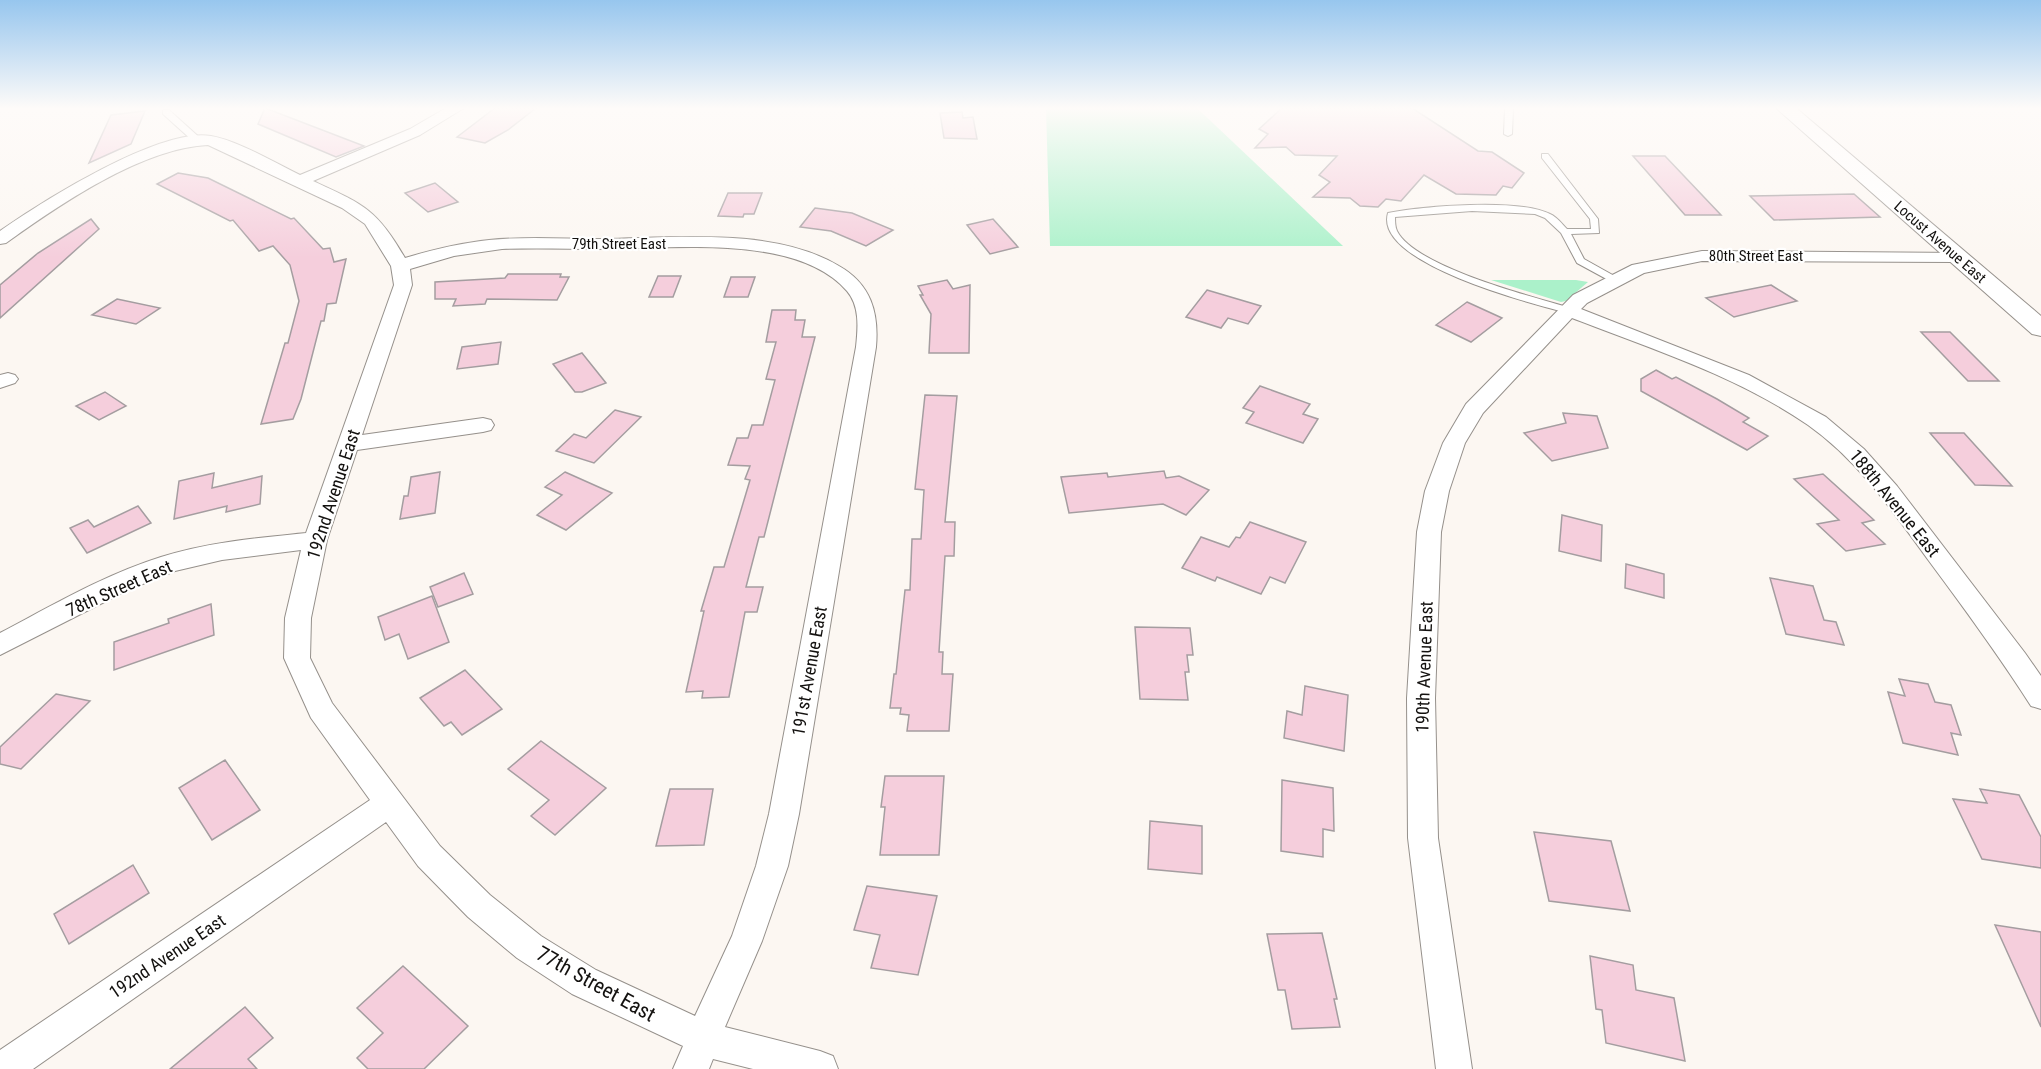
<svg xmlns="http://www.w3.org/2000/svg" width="2041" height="1069" font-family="'Roboto Condensed',sans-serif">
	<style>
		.green { fill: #abf1ca }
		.building { fill: #f5cedc; stroke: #a49da0; stroke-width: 1.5 }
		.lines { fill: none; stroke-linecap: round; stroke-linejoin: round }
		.service-casing { stroke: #95908b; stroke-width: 2 }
		.minor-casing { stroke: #95908b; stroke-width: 2 }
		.tertiary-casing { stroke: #95908b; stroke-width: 2 }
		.service { fill: #fff; fill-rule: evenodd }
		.minor { fill: #fff; fill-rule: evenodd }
		.tertiary { fill: #fff; fill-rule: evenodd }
		.labels { text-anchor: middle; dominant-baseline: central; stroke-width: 4.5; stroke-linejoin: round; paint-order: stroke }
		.far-street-label { font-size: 15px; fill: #13110f; stroke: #fff }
		.street-label { font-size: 18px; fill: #13110f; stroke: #fff }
		.near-street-label { font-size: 21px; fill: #13110f; stroke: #fff }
	</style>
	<rect width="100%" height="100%" fill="#fcf7f2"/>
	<g class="green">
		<path d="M1046,108h151l146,138h-293z"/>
		<path d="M1491,280h85l12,2 -22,19 -5,1z"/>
	</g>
	<g class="building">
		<path d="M265,108l99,38 -28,11 -78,-33z"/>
		<path d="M495,108h41l-28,22 -23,13 -28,-6z"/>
		<path d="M1282,108h130l66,43 14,1 32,21 -12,15 -9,-2 -7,9 -40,-1 -32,-19 -23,26 -15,-2 -8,8 -18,-1 -10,-8 -37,-1 17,-15 -11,-7 18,-19 -42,-1 -9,-8 -31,1 13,-14 -9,-5z"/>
		<path d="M145,111l-14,33 -42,19 22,-48z"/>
		<path d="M962,112l1,6 10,-1 4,22 -33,-1 -4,-25z"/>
		<path d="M1633,156h32l56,59h-36z"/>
		<path d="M178,173l30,5 83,41 3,-1 29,31 7,-1 4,14 12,-3 -10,44 -9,1 -3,17h-3l-20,78 -8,20 -32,5 24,-81h3l11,-42 -9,-36 -17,-19 -14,5 -26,-31 -3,1 -73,-37z"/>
		<path d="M435,183l23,19 -30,10 -23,-19z"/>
		<path d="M728,193h34l-8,21h-10l-1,3 -25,-1z"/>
		<path d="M1854,194l26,23 -106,3 -24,-24z"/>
		<path d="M815,208l37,5 41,17 -27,16 -35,-15 -31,-4z"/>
		<path d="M91,219l8,10 -99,89v-33l38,-32z"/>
		<path d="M993,219l25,28 -28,7 -23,-29z"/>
		<path d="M508,274h53l-1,3h9l-12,23 -70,-1 -2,5 -32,2 3,-7h-21v-17l70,-4z"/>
		<path d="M658,276h23l-8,21h-24z"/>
		<path d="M731,277h24l-7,20h-24z"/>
		<path d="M947,280l6,9 17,-4 -1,68h-40l2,-39 -11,-19h3l-5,-9z"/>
		<path d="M1771,285l26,16 -63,16 -28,-19z"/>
		<path d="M1207,290l54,16 -13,18 -20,-6 -7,10 -35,-11z"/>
		<path d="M117,299l43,9 -24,16 -44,-9z"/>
		<path d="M1467,302l35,16 -31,24 -35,-17z"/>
		<path d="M772,310h24l-1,10h10l-3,17h13l-51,200h-5l-13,50h17l-6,25h-12l-16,85 -27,1 1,-7 -17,1 18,-81h-3l13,-44h10l26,-87 -5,-1 5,-13 -22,-1 9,-27h11l4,-13h11l12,-45 -9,-1 10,-37h-10z"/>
		<path d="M1921,332h29l49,49h-31z"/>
		<path d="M501,342l-3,22 -41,5 5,-22z"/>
		<path d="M582,353l24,30 -24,9h-7l-22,-28z"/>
		<path d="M1656,370l16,9 4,-2 41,22 32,19 -6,4 25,14 -21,14 -106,-59v-12z"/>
		<path d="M1260,386l50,18 -7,10 15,5 -15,24 -57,-20 8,-11 -11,-4z"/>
		<path d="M105,392l21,14 -27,14 -23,-14z"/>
		<path d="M925,395l32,1 -12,126h10l-1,34h-9l-6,96h4l-1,22h11l-4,57h-42l2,-16 -9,-1 1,-6h-11l4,-34h2l9,-84h5l2,-51h9l3,-49 -9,-1z"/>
		<path d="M615,410l26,7 -47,46 -38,-12 18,-17 12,4z"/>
		<path d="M1563,413l34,3 11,32 -56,13 -28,-28 42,-10z"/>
		<path d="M1930,433h34l48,53 -37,-1z"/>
		<path d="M1164,471l2,7 13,-2 30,14 -23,25 -23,-11 -94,9 -8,-36 46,-4 1,4z"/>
		<path d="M440,472l-5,41 -35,6 4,-23h4l3,-19z"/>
		<path d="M565,472l47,21 -46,37 -29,-15 25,-20 -17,-8z"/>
		<path d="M214,473l-2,15 50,-12 -2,28 -34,8 1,-6 -53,13 5,-38z"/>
		<path d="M1823,474l51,46 -12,3 23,21 -39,7 -29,-27 22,-4 -45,-41z"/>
		<path d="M138,506l13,17 -64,30 -17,-25 18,-8 6,7z"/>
		<path d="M1562,515l40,10 -1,36 -42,-10z"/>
		<path d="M1250,522l56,20 -21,41 -15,-6 -9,17 -44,-17 -2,4 -33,-13 19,-31 28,10 7,-10 4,1z"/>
		<path d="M1626,564l38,10v24l-39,-10z"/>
		<path d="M464,573l9,21 -35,13 -8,-20z"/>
		<path d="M1770,578l43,8 11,34 12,2 8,23 -58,-11z"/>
		<path d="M432,596l17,46 -41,17 -9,-25 -14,6 -7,-23z"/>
		<path d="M211,604l3,31 -100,35v-28l55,-19 -1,-4z"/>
		<path d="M1135,627l55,1 3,27h-6l2,17h-4l3,28 -48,-1z"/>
		<path d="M465,670l37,39 -40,26 -11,-13 -7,4 -24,-28z"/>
		<path d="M1899,679l29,5 7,18 16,3 10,30 -10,-2 7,22 -55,-12 -15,-51 17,4z"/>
		<path d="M1305,686l43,9 -4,56 -60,-13 3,-27 15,4z"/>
		<path d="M56,694l34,7 -69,68 -21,-5v-17z"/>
		<path d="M541,741l65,47 -51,47 -24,-19 18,-16 -41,-31z"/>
		<path d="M225,760l35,50 -48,30 -33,-52z"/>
		<path d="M885,776h59l-5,79h-59l5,-48h-4z"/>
		<path d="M1282,780l51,8 1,43 -11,-2v28l-42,-6z"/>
		<path d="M670,789h43l-9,56 -48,1z"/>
		<path d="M1980,789l39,6 22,42v31l-59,-9 -29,-60 34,4z"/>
		<path d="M1150,821l52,5v48l-54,-5z"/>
		<path d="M1534,832l77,9 19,70 -81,-10z"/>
		<path d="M133,865l16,28 -80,51 -15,-30z"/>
		<path d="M867,886l70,10 -19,79 -47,-7 9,-33 -26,-5z"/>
		<path d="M1995,925l46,7v95z"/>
		<path d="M1322,933l15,66h-3l6,28 -48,2 -7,-39h-7l-11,-56z"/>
		<path d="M1590,956l43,9 3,25 38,8 11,63 -79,-18 -4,-33 -6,-1z"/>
		<path d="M403,966l65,60 -44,43h-56l-11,-11 26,-25 -26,-25z"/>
		<path d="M245,1007l28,31 -25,21 9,10h-87z"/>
	</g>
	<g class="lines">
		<defs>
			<g id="service">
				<path d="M1505,108h8l-1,26 -4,2 -4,-2z"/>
				<path d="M163,110h6l31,28v4h-6l-31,-28z"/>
				<path d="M1542,154h6l50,65 1,14 -28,1 13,25 34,19v4h-6l-35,-19 -16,-30 -16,-15 -10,-4 -63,-3 -77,6c0,4 0,10 2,14 18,36 136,66 174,77v4l-3,1c-35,-9 -195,-50 -180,-100 35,-7 131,-15 162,1 7,3 12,10 17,15h24l-1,-10 -48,-61z"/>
			</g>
			<g id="minor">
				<path d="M446,108h18l-44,27 -107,46c50,23 64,28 92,77 27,-8 55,-15 84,-18 38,-4 76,-1 114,-1 73,-1 171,-12 236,27 32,18 40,47 37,81l-77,467 -11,52 -26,75 -37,86 95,24 13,5 5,13h-85l-40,-10 -4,10h-36l10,-23 -111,-52 -55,-36 -49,-41 -50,-51 -32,-44 -353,247h-33v-19l370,-250 -59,-82 -27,-60 1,-40 16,-68 -79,10 -47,11 -47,19 -128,65v-22c53,-28 104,-58 161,-76 47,-15 96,-19 145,-24l88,-248 -3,-19 -26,-42 -23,-16 -134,-63c-66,3 -149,60 -202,98l-6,1v-13c43,-30 160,-104 211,-95 28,5 62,26 89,39l110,-46zM502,249c33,-1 67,0 100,0 69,0 195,-16 245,42 13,15 11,37 9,56l-87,467 -13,52 -24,70 -37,80 -99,-46 -55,-34 -51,-41 -50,-49 -108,-143 -22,-45 1,-40 16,-78 30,-90 126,-18 8,-2 3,-5 -3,-5 -8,-2 -121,17 50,-150 -2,-16 44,-13z"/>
				<path d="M1702,251l260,2 3,4 -3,4 -6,1 -254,-1 -58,12 -57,30 -6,6 168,66 77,42 38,32 33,37 128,167 16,23v33l-10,-3c-32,-50 -67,-98 -102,-145 -35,-48 -71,-101 -121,-136 -71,-49 -156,-76 -236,-107l-89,95 -18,30 -16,48 -8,41 -6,166 3,140 34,231h-36l-28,-231 -1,-140 10,-166 8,-41 18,-48 23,-39 107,-109 59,-30z"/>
				<path d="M8,373l7,2 3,4 -3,4 -15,5v-13z"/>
			</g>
			<path id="tertiary" d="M1776,108h20l245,208v20l-9,-2z"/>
		</defs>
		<use href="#service" class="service-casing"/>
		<use href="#minor" class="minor-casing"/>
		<use href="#tertiary" class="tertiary-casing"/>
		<use href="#service" class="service"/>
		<use href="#minor" class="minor"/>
		<use href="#tertiary" class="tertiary"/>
	</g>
	<linearGradient id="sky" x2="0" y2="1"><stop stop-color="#97c6ee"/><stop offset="0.42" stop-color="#fefbf9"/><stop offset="1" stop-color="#fefbf9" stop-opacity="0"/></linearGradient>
	<rect width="2041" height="258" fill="url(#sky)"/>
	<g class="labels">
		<g class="far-street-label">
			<text transform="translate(1940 242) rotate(41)">Locust Avenue East</text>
			<text x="619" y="244">79th Street East</text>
			<text x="1756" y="256">80th Street East</text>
		</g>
		<g class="street-label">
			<text transform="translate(333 494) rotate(-72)">192nd Avenue East</text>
			<text transform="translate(1895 503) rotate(51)">188th Avenue East</text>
			<text transform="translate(119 588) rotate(-24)">78th Street East</text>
			<text transform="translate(1424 667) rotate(-88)">190th Avenue East</text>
			<text transform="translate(809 671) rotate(-80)">191st Avenue East</text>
			<text transform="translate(167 956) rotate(-34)">192nd Avenue East</text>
		</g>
		<g class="near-street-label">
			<text transform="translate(596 984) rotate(29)">77th Street East</text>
		</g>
	</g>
</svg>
